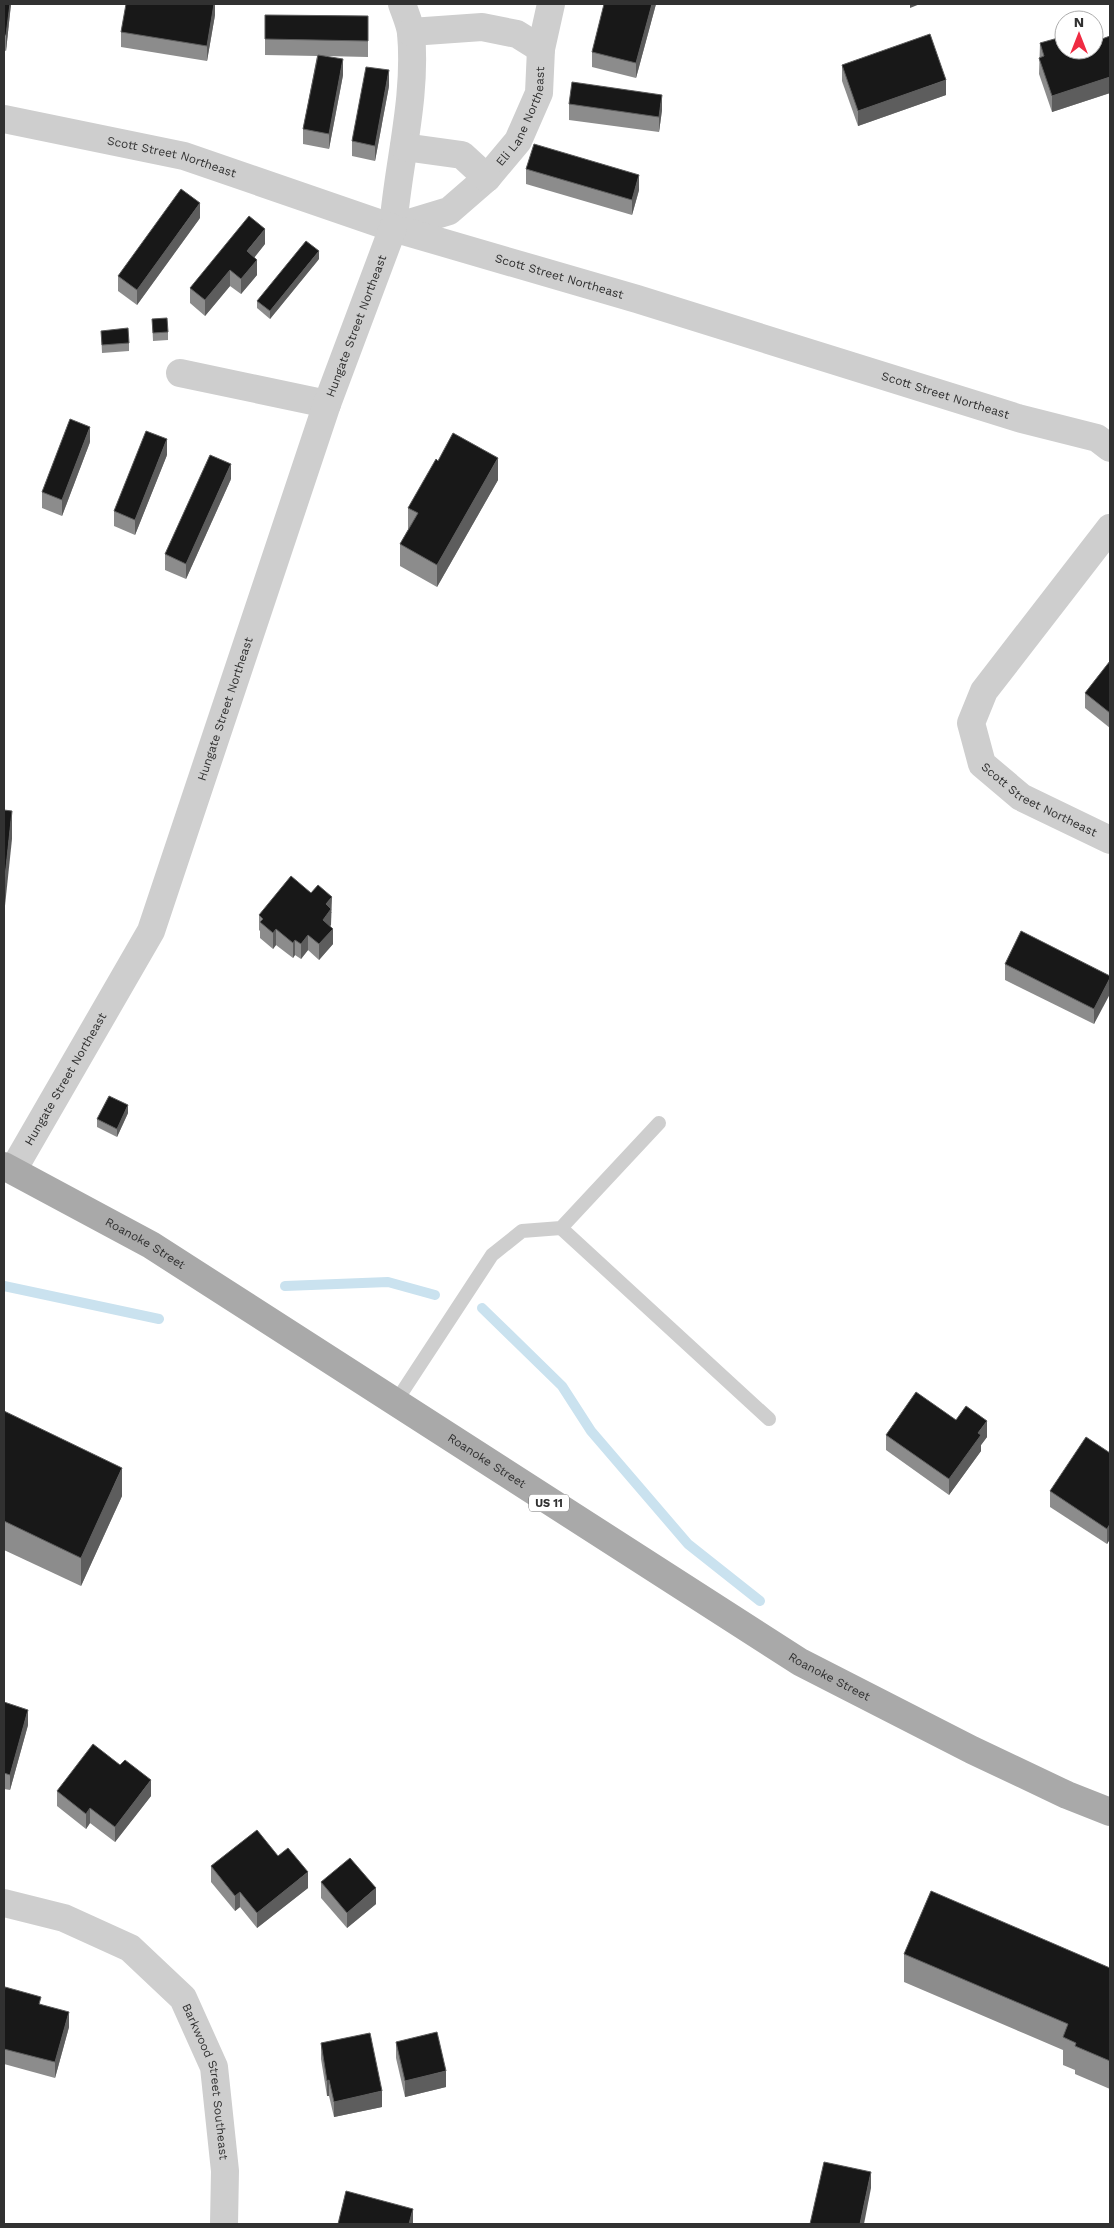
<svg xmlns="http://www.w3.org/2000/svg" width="1114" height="2228" font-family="'Work Sans',sans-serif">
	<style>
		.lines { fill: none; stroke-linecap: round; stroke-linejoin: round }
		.stream { stroke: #cae2ef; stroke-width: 10 }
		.service { stroke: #cecece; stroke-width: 14 }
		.minor { stroke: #cecece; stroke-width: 28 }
		.primary { stroke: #a9a9a9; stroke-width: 28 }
		.wall { fill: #8c8c8c }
		.shaded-wall { fill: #5d5d5d }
		.building { fill: #181818; stroke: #5d5d5d }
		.labels { text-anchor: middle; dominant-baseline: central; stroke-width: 5; stroke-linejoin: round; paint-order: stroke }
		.shield { fill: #fff; stroke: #6f6f6f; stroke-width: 1 }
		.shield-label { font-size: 11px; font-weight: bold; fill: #313131 }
		.street-label { font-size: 12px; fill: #313131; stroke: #fff }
	</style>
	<rect width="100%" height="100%" fill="#fff"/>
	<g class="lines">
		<g class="stream">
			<path d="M4,1286l155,33"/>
			<path d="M285,1286l103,-4 47,13"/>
			<path d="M482,1308l80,78 29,45 97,113 72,57"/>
		</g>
		<g class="service">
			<path d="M561,1228l208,191"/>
			<path d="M395,1403l97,-148 30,-24 39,-3 98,-105"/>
		</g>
		<g class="minor">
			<path id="s1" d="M402,4c3,9 8,20 9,29 6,66 -13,130 -18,195l56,-17 38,-33 31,-37 21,-48 2,-44 10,-45"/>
			<path d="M411,32l71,-5 35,7 24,15"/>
			<path id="s2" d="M4,119l180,37 209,72 244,71 381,119 79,20 13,10"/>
			<path d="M404,147l58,8 25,23"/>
			<path d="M180,373l147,31"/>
			<path id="s3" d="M1110,528l-126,163 -13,32 11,41 39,33 89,43"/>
			<path id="s4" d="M13,1170l138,-239 176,-527 66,-176"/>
			<path id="s5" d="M4,1903l60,15 66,30 53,50 31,69 11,104 -1,53"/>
		</g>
		<path class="primary" id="s6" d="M4,1166l147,79 649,417 172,88 95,45 43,17"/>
	</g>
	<g class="wall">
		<path d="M4,4h7l-5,47 -2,-1z"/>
		<path d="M215,4v11l-8,46 -86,-14v-15z"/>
		<path d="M270,4h22l-22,1z"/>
		<path d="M656,4l-20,74 -44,-11v-15z"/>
		<path d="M265,15l103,1v41l-44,-1 19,19 -14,74 -26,-5v-15l14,-73 -52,-1z"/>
		<path d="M1110,36v57l-58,19 -13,-38 1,-31 22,9z"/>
		<path d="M842,65l104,30 -88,31 -16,-45z"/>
		<path d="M389,86l-14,75 -23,-5v-15z"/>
		<path d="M569,104l93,6 -3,22 -90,-12z"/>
		<path d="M526,169l113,21 -7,25 -106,-31z"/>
		<path d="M200,218l-63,87 -19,-14v-15z"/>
		<path d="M265,244l-11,13 3,18 -16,19 -11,-8 -25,30 -15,-13v-15z"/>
		<path d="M319,259l-49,60 -13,-11v-7z"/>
		<path d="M152,319l16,13v8l-15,1z"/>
		<path d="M101,331l28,12v8l-27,2z"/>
		<path d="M90,442l-28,74 -20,-8v-16z"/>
		<path d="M167,455l-32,80 -21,-9v-15z"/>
		<path d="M438,461l60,19 -61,107 -37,-21v-22l8,-14v-22z"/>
		<path d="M231,479l-45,100 -21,-9v-16z"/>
		<path d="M1110,661v67l-25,-20v-15z"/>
		<path d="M332,912l-1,1v12l-1,1 3,18 -14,16 -11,-10 -7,9 -6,-4 -2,3 -17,-13 -3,4 -13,-11v-7l-1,-1v-15z"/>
		<path d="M1005,964l105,12 -16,48 -89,-44z"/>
		<path d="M128,1113l-11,24 -20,-10v-8z"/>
		<path d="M4,1411l118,85 -41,90 -77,-36z"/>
		<path d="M956,1420l31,17 -6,8v6l-32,44 -63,-45v-15z"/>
		<path d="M1110,1453v86l-3,5 -57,-37v-16z"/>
		<path d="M4,1702l24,23 -18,65 -6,-1z"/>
		<path d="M57,1791l94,5 -36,46 -25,-19 -4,6 -29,-23z"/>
		<path d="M278,1856l30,32 -51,40 -17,-21 -5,4 -24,-29v-16z"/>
		<path d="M321,1882l55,22 -29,24 -26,-30z"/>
		<path d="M904,1954l206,14v121l-35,-15v-4l-12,-5v-15l-159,-68z"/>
		<path d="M4,1993l37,11 28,23 -14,51 -51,-14z"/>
		<path d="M396,2042l50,45 -41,10 -9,-39z"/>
		<path d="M321,2043l61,64 -48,10 -5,-21h-2l-6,-37z"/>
	</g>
	<g class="shaded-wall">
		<path d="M10,4h1l-5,47v-16z"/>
		<path d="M214,4h1v11l-8,46v-15z"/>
		<path d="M652,4h4l-20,74v-15z"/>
		<path d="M910,4h10l-10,4z"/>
		<path d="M343,59v16l-14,74v-15z"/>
		<path d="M389,70v16l-14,75v-15z"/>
		<path d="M1110,77v16l-58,19v-16z"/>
		<path d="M946,80v15l-88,31v-15z"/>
		<path d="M662,95v15l-3,22v-15z"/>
		<path d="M639,175v15l-7,25v-15z"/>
		<path d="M200,203v15l-63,87v-15z"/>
		<path d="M265,229v15l-18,23v-16z"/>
		<path d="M319,251v8l-49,60v-8z"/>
		<path d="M257,260v15l-16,19v-15z"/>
		<path d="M230,270v16l-25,30v-16z"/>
		<path d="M90,427v15l-28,74v-16z"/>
		<path d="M167,439v16l-32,80v-15z"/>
		<path d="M498,458v22l-61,107v-22z"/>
		<path d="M231,464v15l-45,100v-15z"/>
		<path d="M12,811v28l-8,76v-28z"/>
		<path d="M332,897l-1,28 -8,10v-15l3,-16z"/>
		<path d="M276,929v16l-3,4v-16z"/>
		<path d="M333,929v15l-14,16v-16z"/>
		<path d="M308,935v15l-7,9v-15z"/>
		<path d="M295,940v15l-2,3v-15z"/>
		<path d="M1110,978v16l-16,30v-15z"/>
		<path d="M128,1105v8l-11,24v-8z"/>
		<path d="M987,1421v16l-6,8v6l-32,44v-16l29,-46z"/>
		<path d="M122,1468v28l-41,90v-28z"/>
		<path d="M1110,1524v15l-3,5v-15z"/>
		<path d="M28,1710v15l-18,65v-15z"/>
		<path d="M151,1780v16l-36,46v-15z"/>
		<path d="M90,1808v15l-4,6v-15z"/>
		<path d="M308,1872v16l-51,40v-15z"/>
		<path d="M376,1888v16l-29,24v-15z"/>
		<path d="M240,1892v15l-5,4v-15z"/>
		<path d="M69,2012v15l-14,51v-16z"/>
		<path d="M446,2071v16l-41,10v-16z"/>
		<path d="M329,2080v16h-2v-15z"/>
		<path d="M382,2091v16l-48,10v-15z"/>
		<path d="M871,2172v16l-7,36h-4z"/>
		<path d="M413,2209v15h-4z"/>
	</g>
	<g class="building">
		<path d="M4,4h6l-4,31h-2z"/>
		<path d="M126,4h88l-7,42 -86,-14z"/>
		<path d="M604,4h48l-16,59 -44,-11z"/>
		<path d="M265,15l103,1v25l-103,-2z"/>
		<path d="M930,34l16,46 -88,31 -16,-46z"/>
		<path d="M1110,36v41l-58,19 -13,-38 5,-2 -4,-13 18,-5 4,14 6,-2h26v-8z"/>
		<path d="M318,55l25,4 -14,75 -26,-5z"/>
		<path d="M366,67l23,3 -14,76 -23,-5z"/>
		<path d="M572,82l90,13 -3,22 -90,-13z"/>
		<path d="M534,144l105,31 -7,25 -106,-31z"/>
		<path d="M181,189l19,14 -63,87 -19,-14z"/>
		<path d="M249,216l16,13 -18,22 10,9 -16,19 -11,-9 -25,30 -15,-12z"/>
		<path d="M306,241l13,10 -49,60 -13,-10z"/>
		<path d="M167,318l1,14 -15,1 -1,-14z"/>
		<path d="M128,328l1,15 -27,2 -1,-14z"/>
		<path d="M70,419l20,8 -28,73 -20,-8z"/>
		<path d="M146,431l21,8 -32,81 -21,-9z"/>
		<path d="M453,433l45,25 -61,107 -37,-21 18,-31 -10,-5 28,-49 2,2z"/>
		<path d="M210,455l21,9 -45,100 -21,-10z"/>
		<path d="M1110,661v52l-25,-20z"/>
		<path d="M4,810l8,1 -8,76z"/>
		<path d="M291,876l20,17 7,-8 14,12 -6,7 5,5 -8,11 10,9 -14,15 -11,-9 -7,9 -6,-4 -2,3 -17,-14 -3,4 -13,-11 3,-3 -4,-4z"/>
		<path d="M1021,931l89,45v2l-16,31 -89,-45z"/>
		<path d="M109,1096l19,9 -11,24 -20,-10z"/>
		<path d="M916,1392l40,28 10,-14 21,15 -9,12 3,2 -32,44 -63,-44z"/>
		<path d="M4,1411l118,57 -41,90 -77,-37z"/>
		<path d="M1086,1437l24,16v71l-3,5 -57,-38z"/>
		<path d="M4,1702l24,8 -18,65 -6,-2z"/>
		<path d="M93,1744l27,21 5,-5 26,20 -36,47 -25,-19 -4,6 -29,-23z"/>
		<path d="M257,1830l21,26 10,-8 20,24 -51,41 -17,-21 -5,4 -24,-30z"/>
		<path d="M350,1858l26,30 -29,25 -26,-31z"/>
		<path d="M931,1891l179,77v93l-35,-15 1,-3 -13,-6 5,-13 -164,-70z"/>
		<path d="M5,1987l36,10 -2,7 30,8 -14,50 -51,-13v-56z"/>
		<path d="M437,2032l9,39 -41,10 -9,-39z"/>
		<path d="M370,2033l12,58 -48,11 -5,-22 -2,1 -6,-38z"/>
		<path d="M824,2162l47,10 -11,52h-50z"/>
		<path d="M346,2191l67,18 -4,15h-71z"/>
	</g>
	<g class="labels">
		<rect class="shield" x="529" y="1494.5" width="40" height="17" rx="4"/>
		<g class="shield-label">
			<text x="549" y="1503">US 11</text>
		</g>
		<g class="street-label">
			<text stroke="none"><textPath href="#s1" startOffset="408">Eli Lane Northeast</textPath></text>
			<text stroke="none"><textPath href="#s2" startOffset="172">Scott Street Northeast</textPath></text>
			<text stroke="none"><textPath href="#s2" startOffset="578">Scott Street Northeast</textPath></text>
			<text stroke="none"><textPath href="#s4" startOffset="915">Hungate Street Northeast</textPath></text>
			<text stroke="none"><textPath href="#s2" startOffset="982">Scott Street Northeast</textPath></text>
			<text stroke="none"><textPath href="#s4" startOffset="510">Hungate Street Northeast</textPath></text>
			<text stroke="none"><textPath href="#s3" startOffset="351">Scott Street Northeast</textPath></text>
			<text stroke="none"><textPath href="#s4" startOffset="105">Hungate Street Northeast</textPath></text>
			<text stroke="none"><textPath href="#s6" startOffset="161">Roanoke Street</textPath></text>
			<text stroke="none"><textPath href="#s6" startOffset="566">Roanoke Street</textPath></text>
			<text stroke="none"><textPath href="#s6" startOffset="971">Roanoke Street</textPath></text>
			<text stroke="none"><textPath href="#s5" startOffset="295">Barkwood Street Southeast</textPath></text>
		</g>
	</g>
	<rect width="1114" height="2228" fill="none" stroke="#313131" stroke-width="10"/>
	<g transform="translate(1079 35)"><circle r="24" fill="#ffffff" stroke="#adadad"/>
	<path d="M0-4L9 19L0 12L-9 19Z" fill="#ef2b42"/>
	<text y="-8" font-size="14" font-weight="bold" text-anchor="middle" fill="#313131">N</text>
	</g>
</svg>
